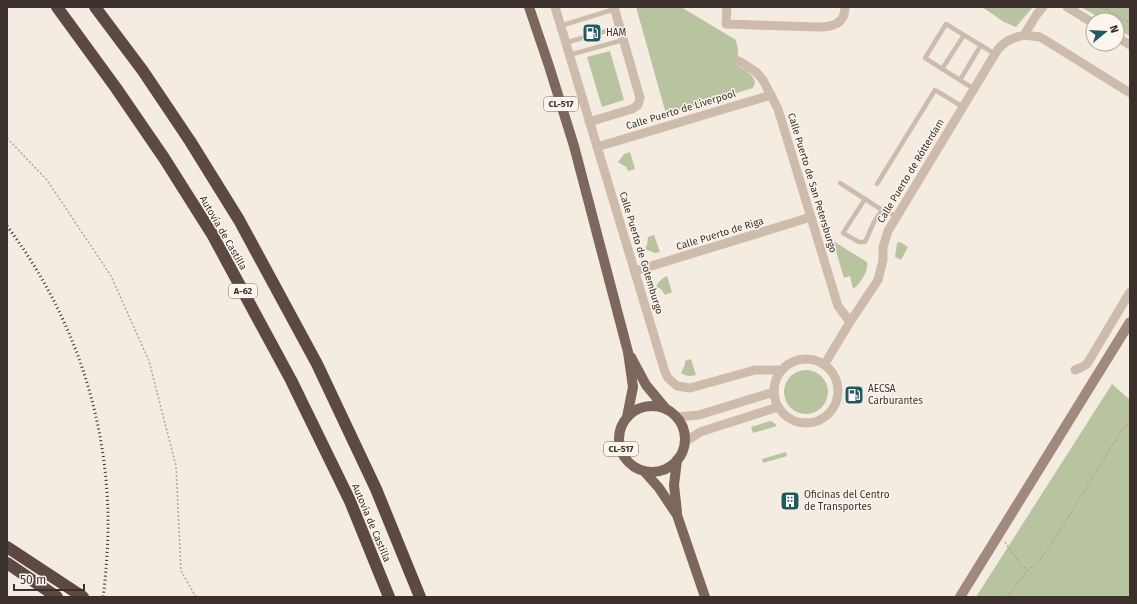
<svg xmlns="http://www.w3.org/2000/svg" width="1137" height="604" font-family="'Fira Sans',sans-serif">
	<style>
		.green { fill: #b8c4a0 }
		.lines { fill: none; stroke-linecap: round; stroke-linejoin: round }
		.path { stroke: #b9a596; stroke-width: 1.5; stroke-dasharray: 2 2; stroke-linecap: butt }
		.lane { stroke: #cdbbac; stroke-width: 4.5 }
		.street { stroke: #cdbbac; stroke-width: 9 }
		.secondary { stroke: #a18a7d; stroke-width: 10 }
		.primary { stroke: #7d675c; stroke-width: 10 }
		.highway { stroke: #5c4a42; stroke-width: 12 }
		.rail { stroke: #3b302b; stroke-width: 3; stroke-dasharray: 1 3; stroke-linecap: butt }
		.labels { text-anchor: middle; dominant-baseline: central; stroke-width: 3; stroke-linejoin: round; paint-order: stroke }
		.shield { fill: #fbf5ee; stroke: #756b66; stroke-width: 1 }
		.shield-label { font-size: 9px; font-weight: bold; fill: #3b302b }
		.poi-label { font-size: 10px; fill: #3b302b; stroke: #fbf5ee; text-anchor: start }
		.street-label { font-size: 10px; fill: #3b302b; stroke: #fbf5ee }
	</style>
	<rect width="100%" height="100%" fill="#f4ebe1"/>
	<g class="green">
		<path d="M636,7h45l55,33 2,11v15c7,5 22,11 15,22l-87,26z"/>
		<path d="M982,7h51l-17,20 -12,-5z"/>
		<path d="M1081,7h49v29l-13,-7v-9h-14z"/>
		<path d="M610,51l14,49 -22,7 -15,-50z"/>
		<path d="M630,152l5,17 -7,2 -2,-4 -8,-5 6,-8z"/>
		<path d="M654,235l6,17 -5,1 -10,-4 2,-4 1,-8z"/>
		<path d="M833,241l34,21c2,9 -7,22 -14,27l-3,-13 -6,2z"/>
		<path d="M900,242l8,5 -7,13 -6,-3 2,-14z"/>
		<path d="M667,276l5,16 -7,3 -4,-6 -5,-2c3,-6 5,-8 11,-11z"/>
		<path d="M691,359l5,16c-6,2 -10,1 -15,-2l4,-9v-3z"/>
		<circle cx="806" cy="392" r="22"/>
		<path d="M1112,384l18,16v197h-154z"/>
		<path d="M770,421l3,1 4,4 -24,7 -2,-6z"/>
		<path d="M786,452l1,4 -24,7 -1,-4z"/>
	</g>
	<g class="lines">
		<g class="path">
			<path d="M1102,7l28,16"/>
			<path d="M7,138l40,42 64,96 38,85 27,105 5,105 15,26"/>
			<path d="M1005,542l15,22 8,6 12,-10 7,-9 76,-123 5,-4 2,1"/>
			<path d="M1007,597l21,-27"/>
		</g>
		<g class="lane">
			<path d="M560,26l55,-17"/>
			<path d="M565,43l55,-16"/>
			<path d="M569,55l54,-15"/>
			<path d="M942,69l22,-34"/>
			<path d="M960,80l21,-35"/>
			<path d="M974,89l-49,-31 21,-34 49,30"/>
			<path d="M840,183l42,27 15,6"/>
			<path d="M877,184l58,-94 28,17"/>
			<path d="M865,199l-22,34 16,9h6l9,-20 8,-12"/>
		</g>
		<g class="street">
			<path d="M555,7l110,365 3,6 9,8 13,2 65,-18h27"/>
			<path d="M727,7l-1,17 92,3c15,0 27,-3 27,-20"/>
			<path d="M1067,7l26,16"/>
			<path d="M1024,35l16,2 10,6 80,50"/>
			<path d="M1117,37l13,8"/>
			<path d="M739,61l17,11 7,8 15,29 60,197 12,16"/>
			<path d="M589,122l43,-13 6,-4 2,-7 -26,-91"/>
			<path d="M597,147l174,-52"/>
			<path d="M635,271l176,-54"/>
			<circle cx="806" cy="391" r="32"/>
			<path d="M824,365l26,-43 28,-42 5,-20v-13l5,-16 107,-177c8,-13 15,-15 29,-19l13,-21 6,-7"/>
			<path d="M1075,370l7,-3 5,-3 43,-72"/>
			<path d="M677,417l22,-2 75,-23"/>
			<path d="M685,442l15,-10 78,-25"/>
		</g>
		<path class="secondary" d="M960,597l170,-275"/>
		<g class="primary">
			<path d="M529,7l20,59 25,80 54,206 5,35 -6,30"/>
			<path d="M631,357l15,28 20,24"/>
			<circle cx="652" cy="439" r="33"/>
			<path d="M677,460l-3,25 3,27"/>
			<path d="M644,471l15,17 18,27 28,82"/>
		</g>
		<g class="highway">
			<path d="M57,7l59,81 48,70 48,76 79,146 59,121 39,96"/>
			<path d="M95,7l48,64 47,70 49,79 78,144 59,125 44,108"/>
			<path d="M7,547l76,50"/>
			<path d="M7,563l50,34"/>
		</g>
		<path class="rail" d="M7,226c67,89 103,196 101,308 -1,21 -2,42 -5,63"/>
	</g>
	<defs>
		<symbol id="fuel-square" viewBox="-11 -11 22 22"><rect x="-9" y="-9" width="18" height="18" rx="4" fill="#1f5a5e" stroke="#fbf5ee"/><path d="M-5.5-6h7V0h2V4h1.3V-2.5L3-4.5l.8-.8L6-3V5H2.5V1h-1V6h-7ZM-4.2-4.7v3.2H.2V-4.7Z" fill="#fff"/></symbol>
		<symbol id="building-square" viewBox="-11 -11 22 22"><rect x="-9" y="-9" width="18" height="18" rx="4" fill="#1f5a5e" stroke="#fbf5ee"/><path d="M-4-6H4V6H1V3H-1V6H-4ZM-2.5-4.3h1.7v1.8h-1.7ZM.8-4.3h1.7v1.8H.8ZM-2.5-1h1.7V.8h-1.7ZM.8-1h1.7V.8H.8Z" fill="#fff"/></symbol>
	</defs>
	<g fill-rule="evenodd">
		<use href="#fuel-square" x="581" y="22" width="22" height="22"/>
		<use href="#fuel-square" x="843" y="384" width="22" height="22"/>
		<use href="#building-square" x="779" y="490" width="22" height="22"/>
	</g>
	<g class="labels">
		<g class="shield">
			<rect x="544" y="97" width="34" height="14" rx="3"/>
			<rect x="229" y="284" width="28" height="14" rx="3"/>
			<rect x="604" y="442" width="34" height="14" rx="3"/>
		</g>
		<g class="shield-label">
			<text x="561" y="104">CL-517</text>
			<text x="243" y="291">A-62</text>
			<text x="621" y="449">CL-517</text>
		</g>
		<g class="poi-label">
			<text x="606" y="33">HAM</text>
			<text x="868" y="389">AECSA<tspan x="868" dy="12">Carburantes</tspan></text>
			<text x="804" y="495">Oficinas del Centro<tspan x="804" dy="12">de Transportes</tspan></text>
		</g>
		<g class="street-label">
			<text transform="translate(681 110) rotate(-17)">Calle Puerto de Liverpool</text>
			<text transform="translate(911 171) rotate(-59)">Calle Puerto de Rótterdam</text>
			<text transform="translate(812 183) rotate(73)">Calle Puerto de San Petersburgo</text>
			<text transform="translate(223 233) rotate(60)">Autovía de Castilla</text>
			<text transform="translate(720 234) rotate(-17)">Calle Puerto de Riga</text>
			<text transform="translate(641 253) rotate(73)">Calle Puerto de Gotemburgo</text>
			<text transform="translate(371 523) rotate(67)">Autovía de Castilla</text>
		</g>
	</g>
	<rect width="1137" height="604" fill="none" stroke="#3b302b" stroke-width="16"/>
	<g transform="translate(1105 32) rotate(72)"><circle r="19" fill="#fbf5ee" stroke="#aea6a0"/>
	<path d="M0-3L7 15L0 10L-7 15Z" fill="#1f5a5e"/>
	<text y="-6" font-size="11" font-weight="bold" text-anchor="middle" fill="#3b302b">N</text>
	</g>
	<path d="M14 584v6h70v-6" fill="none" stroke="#3b302b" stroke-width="2"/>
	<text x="20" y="584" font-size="12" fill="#3b302b" stroke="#fbf5ee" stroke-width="3" paint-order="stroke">50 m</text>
</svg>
